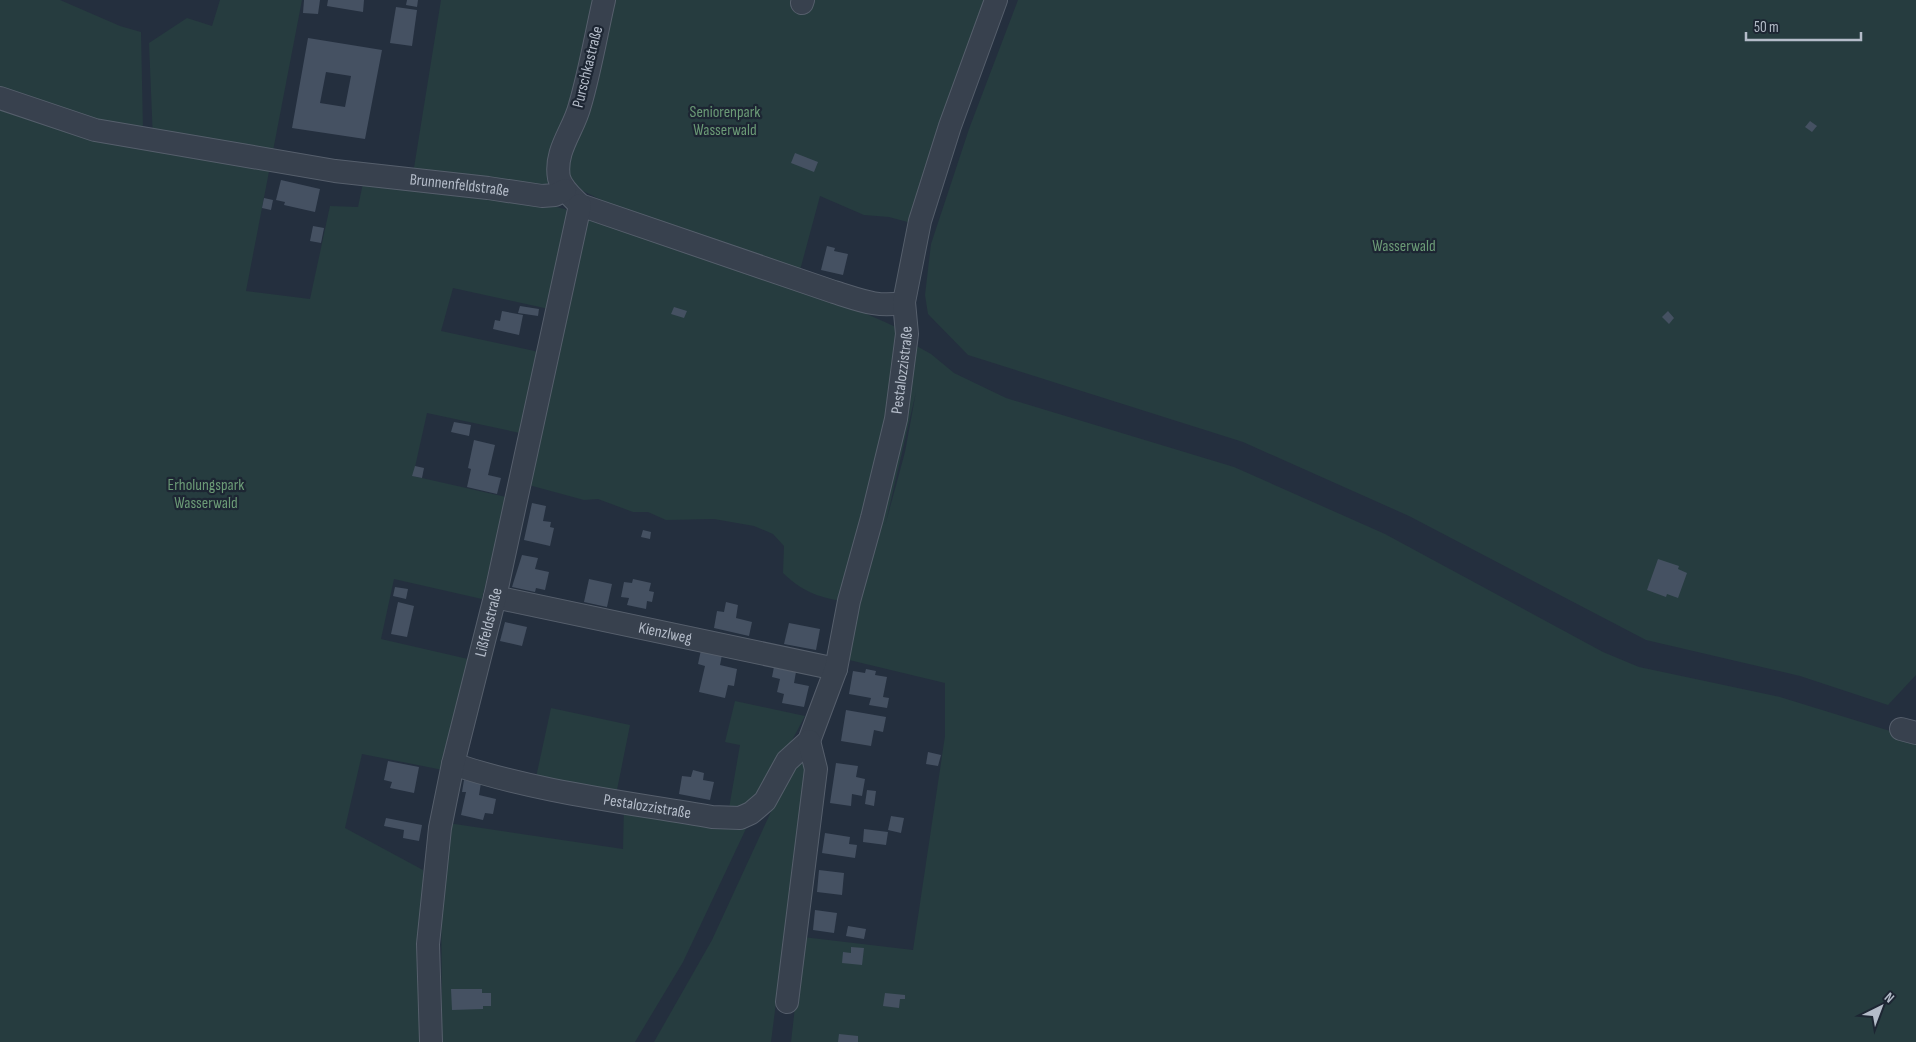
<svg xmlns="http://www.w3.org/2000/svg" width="1916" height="1042" font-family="'Sofia Sans Condensed',sans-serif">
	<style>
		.green { fill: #263c3f; fill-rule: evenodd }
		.building { fill: #455162; fill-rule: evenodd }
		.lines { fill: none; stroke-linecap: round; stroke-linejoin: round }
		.minor-casing { stroke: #565f6c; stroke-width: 24 }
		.minor { stroke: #38414e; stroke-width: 22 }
		.labels { text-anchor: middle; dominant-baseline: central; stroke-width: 4.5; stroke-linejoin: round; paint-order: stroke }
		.street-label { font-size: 16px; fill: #b4bcc9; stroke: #1d2633 }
		.park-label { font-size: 16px; fill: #6b9a76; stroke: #1d2633 }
	</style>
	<rect width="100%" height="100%" fill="#242f3e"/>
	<g class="green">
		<path d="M0,0h60l60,26 21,6 2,98 10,10 -4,-97 38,-25 25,8 8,-26h82l-56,291 64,8 20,-93 28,1 5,-24 146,13 56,13 5,4 -21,96 -96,-21 -12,43 98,21 -19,81 -93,-20 -14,63 93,21 -24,102 -88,-20 -13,60 87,20 -25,111 -81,-16 -17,74 78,42 3,172h-426z"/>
		<path d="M441,0h157l-19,89 -22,49 -9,45 -9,6 -126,-15z"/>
		<path d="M609,0h382l-76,224 -26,-7 -25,-2 -44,-19 -21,78 -179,-65 -37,-18 -16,-15 1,-34z"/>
		<path d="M1018,0h898v675l-28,30 -88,-29 -154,-36 -237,-124 -166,-74 -275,-87 -40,-41 -3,-19 6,-51 38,-115z"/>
		<path d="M584,219c107,34 217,63 318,111l-10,82 -50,189c-25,-4 -40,-10 -59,-28l1,-27 -11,-12 -19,-8 -40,-7 -48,1 -18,-8h-15l-35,-13 -14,1 -59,-16z"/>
		<path d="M913,344l18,10 23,19 52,25 228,69 151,67 218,118 36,15 141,30 136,42v303h-1125l12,-105 110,13 32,-214v-53l-100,-24zM916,392l-11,60 -20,74z"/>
		<path d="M735,701l70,15 -45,84 -32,14 12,-69 -15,-3z"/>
		<path d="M551,708l79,17 -14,70 -81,-13z"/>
		<path d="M807,759l-36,283h-117l58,-102 80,-174z"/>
		<path d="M624,806l128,10 -69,146 -48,80h-193l-1,-173 7,-46 175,26z"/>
	</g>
	<g class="building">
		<path d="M304,0h16l-2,14 -15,-1z"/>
		<path d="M328,0h36l-1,12 -36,-6z"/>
		<path d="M407,0h11l-1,7 -11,-2z"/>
		<path d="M396,7l21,3 -5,36 -22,-3z"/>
		<path d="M308,38l74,12 -17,89 -73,-11zM326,72l25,4 -6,31 -25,-4z"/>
		<path d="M1810,121l7,5 -5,6 -7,-5z"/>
		<path d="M795,153l23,9 -4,10 -23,-9z"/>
		<path d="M281,180l39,9 -5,23 -31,-7 1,-3 -9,-2z"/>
		<path d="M264,198l9,2 -2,10 -9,-2z"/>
		<path d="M313,226l11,2 -3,15 -11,-2z"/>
		<path d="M827,246l8,2 -1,3 14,3 -5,21 -22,-5z"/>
		<path d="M520,306l19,3 -1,7 -20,-3z"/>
		<path d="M674,307l13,4 -3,7 -13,-4z"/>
		<path d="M502,311l21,4 -4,20 -26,-6 2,-9 5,1z"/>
		<path d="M1668,311l6,7 -5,6 -7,-7z"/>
		<path d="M454,422l17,3 -2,11 -18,-4z"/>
		<path d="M474,440l21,5 -7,30 13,3 -4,16 -30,-7 4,-18 -3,-1z"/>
		<path d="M415,466l9,2 -2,10 -10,-2z"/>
		<path d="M532,503l14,3 -3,15 8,1 -1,5 4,1 -4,18 -26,-6z"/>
		<path d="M643,530l8,2 -1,7 -9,-2z"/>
		<path d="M522,555l16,3 -3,11 14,3 -4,18 -9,-2 -1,4 -23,-5z"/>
		<path d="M1658,559l21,7 -1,3 9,4 -9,25 -11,-4 -1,3 -19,-7z"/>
		<path d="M589,579l23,5 -5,23 -23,-5z"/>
		<path d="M633,579l18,4 -2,8 5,1 -2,10 -5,-1 -1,8 -19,-4 2,-7 -8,-1 3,-15 8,1z"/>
		<path d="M395,587l13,2 -2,10 -13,-3z"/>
		<path d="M398,602l16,4 -7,31 -16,-3z"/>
		<path d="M726,602l12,3 -2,13 16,4 -3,14 -35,-8 3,-17 7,1z"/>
		<path d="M505,622l22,5 -5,19 -22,-5z"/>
		<path d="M789,623l31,6 -4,21 -32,-6z"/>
		<path d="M701,650l21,5 -2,10 17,4 -3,17 -6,-1 -3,13 -26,-6 6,-26 -7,-2z"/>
		<path d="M774,667l22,5 -2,11 15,3 -5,21 -22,-4 2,-9 -7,-2 3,-13 -8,-2z"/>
		<path d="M866,669l10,2 -1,4 12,2 -4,20 6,1 -2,10 -18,-3 2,-7 -22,-4 4,-23 12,2z"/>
		<path d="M846,710l40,7 -3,15 -9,-2 -3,16 -30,-5z"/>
		<path d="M928,752l13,3 -3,11 -12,-2z"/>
		<path d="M388,761l31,6 -5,26 -24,-5 2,-6 -8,-2z"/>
		<path d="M836,763l22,3 -2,11 9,2 -3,17 -10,-2 -1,12 -21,-3z"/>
		<path d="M693,770l11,3 -1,7 11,2 -4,18 -31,-6 3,-18 9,1z"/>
		<path d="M464,780l17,3 -2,12 17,4 -3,15 -8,-1 -2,7 -22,-5 5,-23h-4z"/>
		<path d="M867,790l9,1 -2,15 -9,-2z"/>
		<path d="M891,816l13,2 -3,15 -13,-3z"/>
		<path d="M386,818l36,7 -3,16 -16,-3 1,-8 -20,-4z"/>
		<path d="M864,829l24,3 -2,13 -23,-3z"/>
		<path d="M825,833l25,4 -1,7 8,1 -2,13 -33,-5z"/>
		<path d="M819,870l25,3 -2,22 -25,-3z"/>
		<path d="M815,910l22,3 -3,20 -21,-3z"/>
		<path d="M848,926l18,3 -2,10 -18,-3z"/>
		<path d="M851,947l13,1 -2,17 -20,-2 1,-11 8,1z"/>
		<path d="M451,989h31v4h9v13h-8v3l-31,1z"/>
		<path d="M885,993l20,2v4h-5l-1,9 -16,-2z"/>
		<path d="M839,1034l19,2v6h-20z"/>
	</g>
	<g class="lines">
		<defs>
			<g id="minor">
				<path d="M604,0c-8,35 -14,71 -24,105 -6,25 -26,45 -21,73 3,11 13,19 21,27l254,87c23,7 46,17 70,10"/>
				<path d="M802,3l1,-3"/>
				<path id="s1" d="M0,98l95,32 240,41 153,17 54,8 13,-1 10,-5"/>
				<path id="s2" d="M495,597l341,72"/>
				<path d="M1901,729l15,4"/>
				<path id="s3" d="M453,764c83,28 173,38 259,53l28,1 11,-5 14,-12 22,-40 22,-20 27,-72 13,-68 23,-83 24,-99 11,-85 -3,-32 16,-81 30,-95 46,-126"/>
				<path d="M787,1002l29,-233 -7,-28"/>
				<path id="s4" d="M431,1042l-3,-98 12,-116 13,-64 42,-167 85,-392"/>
			</g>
		</defs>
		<use href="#minor" class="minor-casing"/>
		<use href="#minor" class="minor"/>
	</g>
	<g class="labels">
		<g class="street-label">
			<text transform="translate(588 67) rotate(-76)">Purschkastraße</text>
			<text stroke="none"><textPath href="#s1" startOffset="469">Brunnenfeldstraße</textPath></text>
			<text stroke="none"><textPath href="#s3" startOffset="782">Pestalozzistraße</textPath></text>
			<text stroke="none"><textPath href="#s4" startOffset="426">Lißfeldstraße</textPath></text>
			<text stroke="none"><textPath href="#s2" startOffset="174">Kienzlweg</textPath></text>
			<text stroke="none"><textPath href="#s3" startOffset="199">Pestalozzistraße</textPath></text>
		</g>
		<g class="park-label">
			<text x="725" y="112">Seniorenpark<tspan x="725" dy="18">Wasserwald</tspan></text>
			<text x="1404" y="246">Wasserwald</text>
			<text x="206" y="485">Erholungspark<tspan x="206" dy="18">Wasserwald</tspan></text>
		</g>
	</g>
	<g transform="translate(1881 1007) rotate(42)" stroke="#1d2633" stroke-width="4" paint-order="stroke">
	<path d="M0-4L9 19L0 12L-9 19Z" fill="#b4bcc9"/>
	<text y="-8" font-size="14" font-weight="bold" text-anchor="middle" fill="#b4bcc9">N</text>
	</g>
	<path d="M1746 32v8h115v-8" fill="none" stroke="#b4bcc9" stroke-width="2.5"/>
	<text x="1754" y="32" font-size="15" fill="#b4bcc9" stroke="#1d2633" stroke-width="4" paint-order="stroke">50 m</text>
</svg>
